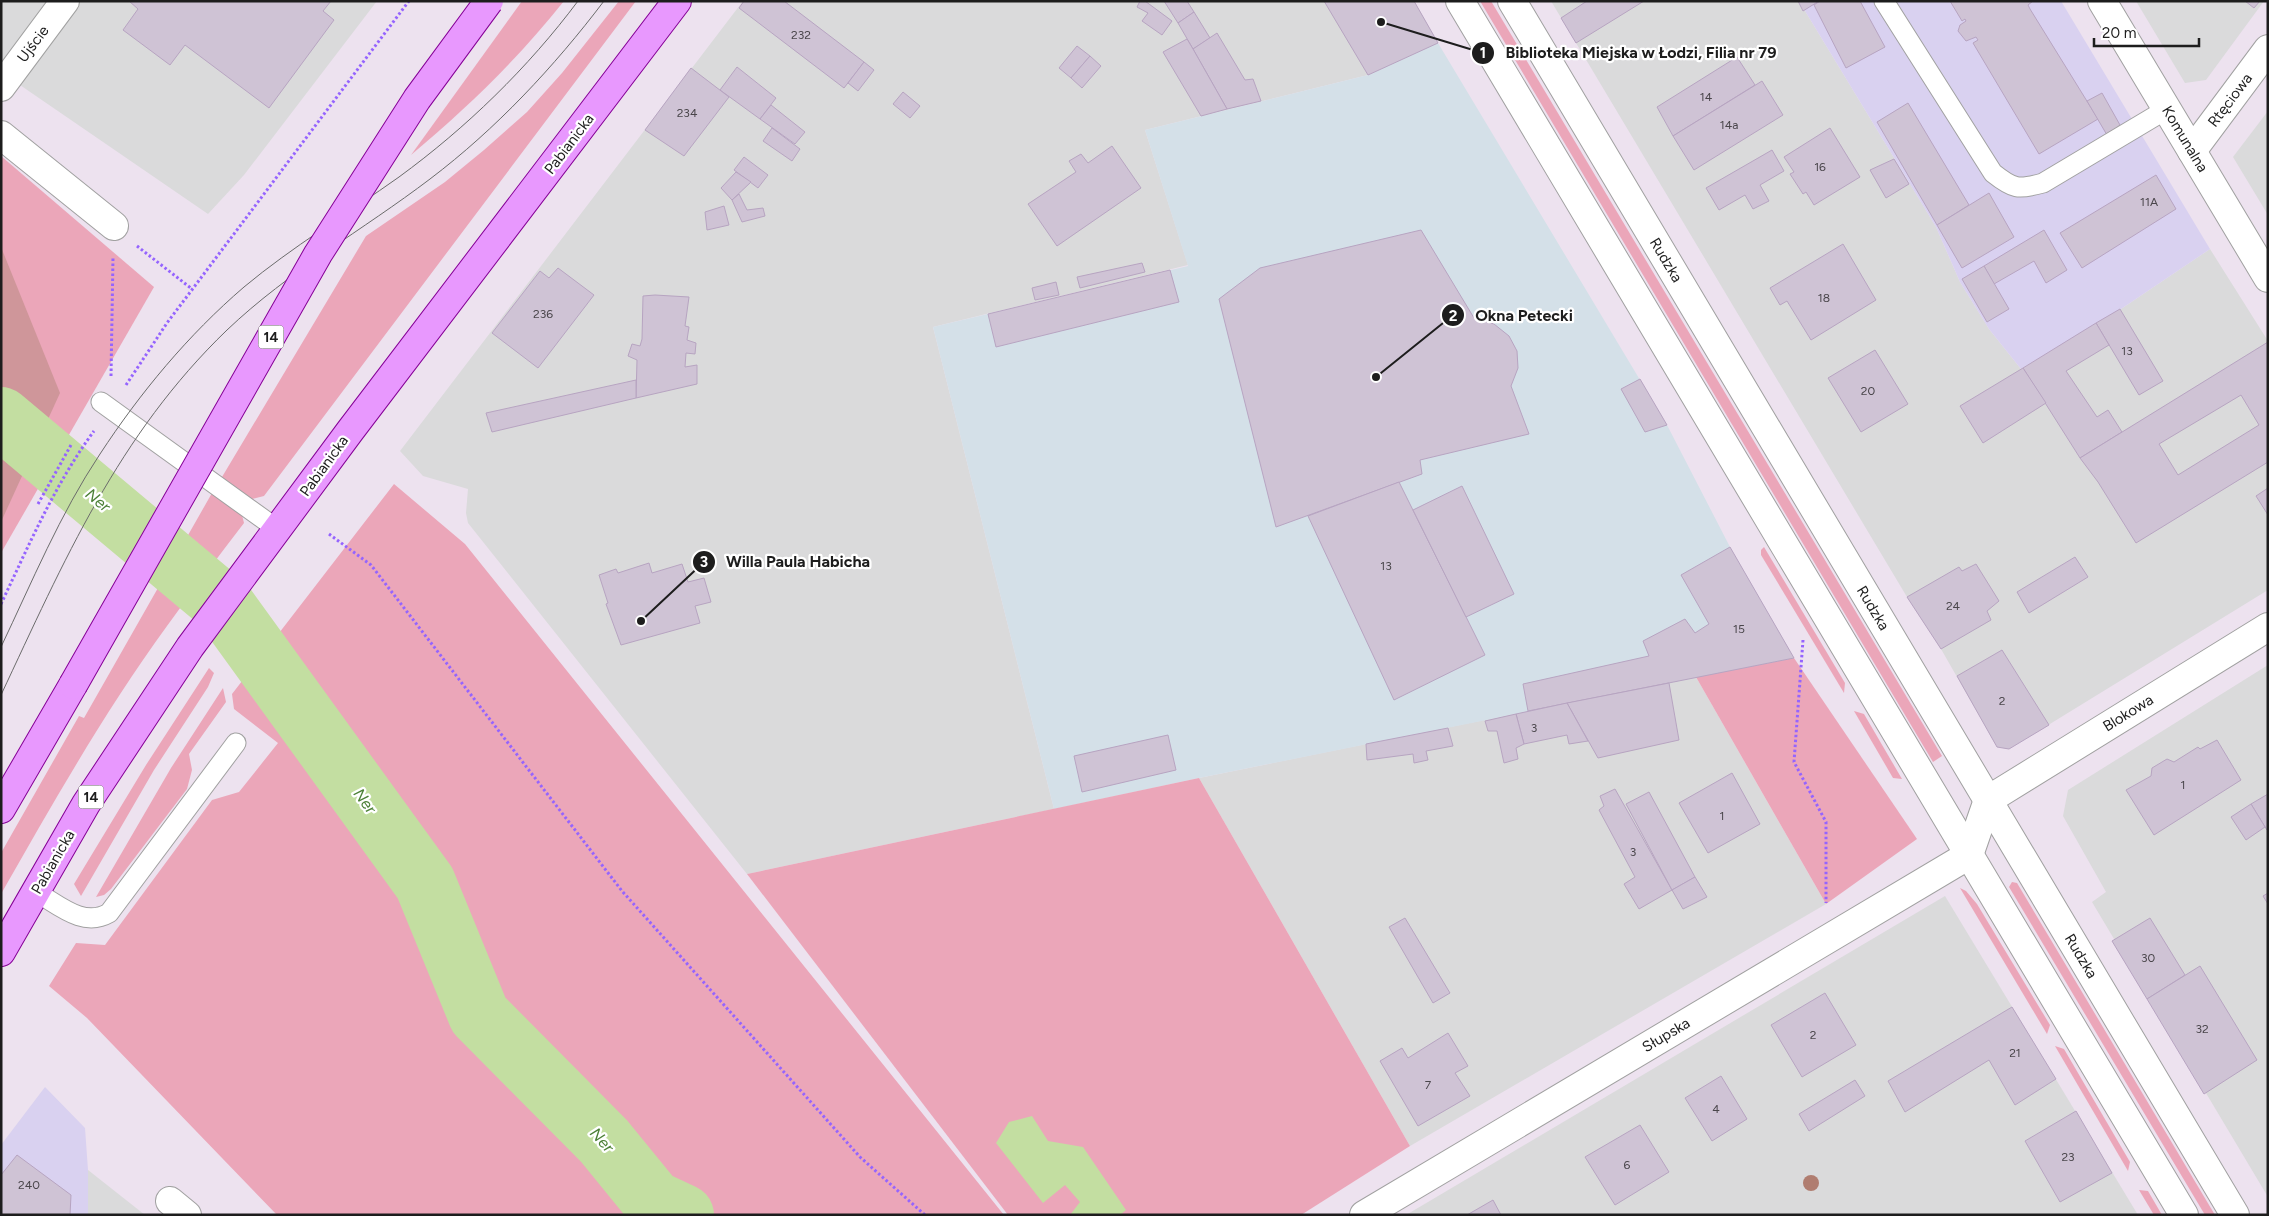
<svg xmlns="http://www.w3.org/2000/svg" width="2269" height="1216" font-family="Figtree,sans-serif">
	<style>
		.residential { fill: #dadadb }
		.commercial { fill: #d9d1f0 }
		.industrial { fill: #d4e0e8 }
		.grass { fill: #eba6b9 }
		.forest { fill: #cf969a }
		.water { fill: #c3dea1 }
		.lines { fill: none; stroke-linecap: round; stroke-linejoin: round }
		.river { stroke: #c3dea1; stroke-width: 62 }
		.building { fill: #cfc3d5; stroke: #b7a4c1; fill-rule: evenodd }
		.service-casing { stroke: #a1a1a1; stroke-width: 21 }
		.minor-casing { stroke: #a1a1a1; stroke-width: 30 }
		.tertiary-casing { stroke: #a1a1a1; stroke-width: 30 }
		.primary-casing { stroke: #850096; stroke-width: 30 }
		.path { stroke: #9564fe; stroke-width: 3; stroke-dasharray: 2.5 2.5; stroke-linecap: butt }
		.service { stroke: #fff; stroke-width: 19 }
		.minor { stroke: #fff; stroke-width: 28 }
		.tertiary { stroke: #fff; stroke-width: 28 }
		.primary { stroke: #e898fe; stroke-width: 28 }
		.tram { stroke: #6b6b6b; stroke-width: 1 }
		.primary-bridge-casing { stroke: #850096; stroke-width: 30; stroke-linecap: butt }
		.primary-bridge { stroke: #e898fe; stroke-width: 28 }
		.tree { fill: #b07d70 }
		.labels { text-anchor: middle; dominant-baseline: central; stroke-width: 4.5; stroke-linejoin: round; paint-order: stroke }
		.number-label { font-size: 12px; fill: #4a464b }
		.shield { fill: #fff; stroke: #616161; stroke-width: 1 }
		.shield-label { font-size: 14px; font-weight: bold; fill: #1d1d1d }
		.street-label { font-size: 15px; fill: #1d1d1d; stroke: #fff }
		.water-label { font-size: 16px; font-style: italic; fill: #4c8037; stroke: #fff }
		.leader { fill: none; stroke: #1d1d1d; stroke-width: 2 }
		.callout-dot { fill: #1d1d1d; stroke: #fff; stroke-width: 2 }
		.mark-label { font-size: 15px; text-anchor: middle; font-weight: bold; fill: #fff }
		.callout-label { font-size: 16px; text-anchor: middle; font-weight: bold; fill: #1d1d1d; stroke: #fff; stroke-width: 4.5; stroke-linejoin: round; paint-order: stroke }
	</style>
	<rect width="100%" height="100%" fill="#ede2ef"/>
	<g class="residential">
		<path d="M1,1h376l-133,174 -36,39 -207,-142z"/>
		<path d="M743,1h671l24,42 -70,32 -223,55 43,135 -255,62 121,482 -307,65 -279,-351 -2,-10 2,-24 -45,-13 -23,-25z"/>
		<path d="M1551,1h248l137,226 24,55 29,47 32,40 100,-60 89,-60 58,92v249l-259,159 -12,-2 -56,-98 -34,-52z"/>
		<path d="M2136,1h128l-58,79 -21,3z"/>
		<path d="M2268,111v104l-35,-58z"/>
		<path d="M2268,665v532l-176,-295 14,-10 -43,-76 5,-26z"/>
		<path d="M1696,677l130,227 -416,242 -211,-368z"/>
		<path d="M1945,896l193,319h-732z"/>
		<path d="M88,1170l57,45h-57z"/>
	</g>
	<g class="commercial">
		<path d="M1799,1h262l149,248 -89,60 -100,60 -32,-40 -29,-47 -24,-55z"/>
		<path d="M45,1087l40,41 3,42v45h-87v-70z"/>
	</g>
	<path class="industrial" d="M1438,43l229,382 63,122 64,111 -595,120 -145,31 -121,-482 255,-61 -43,-136 223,-55z"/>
	<g class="grass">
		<path d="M522,1h42c-48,60 -95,105 -153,154z"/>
		<path d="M619,1h17l-372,495 -12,3 -30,-22 144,-241 79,-54 39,-32 43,-38 35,-39z"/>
		<path d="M1480,1h11l451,755 -9,6z"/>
		<path d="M1,156l153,131 -153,266z"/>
		<path d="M394,484l71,60 539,671h-727l-190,-197 -38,-32 27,-43 29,2 107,-145 27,-8 39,-49 -44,-34 -2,-15z"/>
		<path d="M212,493l30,22 2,8c-26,34 -52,68 -77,103 -62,85 -114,177 -166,268v-41l78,-137 5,2z"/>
		<path d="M1764,547l81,136 -1,10 -83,-138v-5z"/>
		<path d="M1794,658l123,181 -91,65 -130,-227z"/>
		<path d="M209,668l5,5 -6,14 -54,83 -73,126 -7,-12 72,-119z"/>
		<path d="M223,688l3,14 -37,52 3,16 -5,19 -76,100 -7,6 -8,2 75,-129z"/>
		<path d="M1854,711l10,3 38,65 -9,-1z"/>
		<path d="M1199,778l211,368 -109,69h-293l-261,-341z"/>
		<path d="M2012,882l5,1 198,332h-10l-196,-328z"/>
		<path d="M1960,888l6,3 11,13 73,121 -3,9z"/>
		<path d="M2055,1046l9,3 66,113 -2,9z"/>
		<path d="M2139,1190l9,1 14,24h-8z"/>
	</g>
	<path class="forest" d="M1,247l59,146 -59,129z"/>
	<path class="water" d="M1032,1116l16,25 35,6 43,63 -6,5h-50l10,-13 -15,-17 -22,18 -47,-60 13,-21z"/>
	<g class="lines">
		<path class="river" d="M1,418l222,186 202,279 54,132 125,126 49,60 30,14"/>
	</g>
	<g class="building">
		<path d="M331,1l-8,10 11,9 -65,88 -84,-63 -15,20 -47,-35 15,-21 -9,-8z"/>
		<path d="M744,1h40l80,61 -20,26 -105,-80z"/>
		<path d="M1140,1h5l27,20 -10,14 -20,-14 6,-8 -11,-6z"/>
		<path d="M1164,1h23l7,11 -16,11z"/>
		<path d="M1324,1h90l24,42 -70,32z"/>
		<path d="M1587,1h57l-68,42 -15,-25z"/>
		<path d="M1798,1h21l-16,10z"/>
		<path d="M1820,1h40l25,46 -39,21 -32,-63z"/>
		<path d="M1950,1h83l-5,4 2,4 68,110 -59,35 -66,-111 5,-3 -2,-3 -10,4 -8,-10 2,-6 6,-4 -1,-2 -3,2z"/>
		<path d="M2245,1h15l-6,7z"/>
		<path d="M1194,12l16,26 -17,11 -15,-26z"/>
		<path d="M1217,33l28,47 8,-1 8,22 -34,8 -34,-60z"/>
		<path d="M1187,39l6,10 34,60 -26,7 -38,-64z"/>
		<path d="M1077,46l13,10 -19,22 -12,-10z"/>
		<path d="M1090,56l11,10 -19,22 -11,-10z"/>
		<path d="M1737,57l18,28 -82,51 -16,-29z"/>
		<path d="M864,62l10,8 -16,21 -10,-8z"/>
		<path d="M737,67l39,31 -16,21 -40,-29z"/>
		<path d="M691,68l38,29 -45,59 -39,-26z"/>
		<path d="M1762,81l21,34 -89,55 -21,-34z"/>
		<path d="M903,92l17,14 -10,12 -17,-14z"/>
		<path d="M2102,93l18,32 -13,10 -20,-34z"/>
		<path d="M1908,103l61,102 -32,20 -60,-103z"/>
		<path d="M771,105l34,27 -10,12 -35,-25z"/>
		<path d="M772,128l28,21 -8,12 -29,-20z"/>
		<path d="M1830,128l30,49 -46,28 -8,-13 -3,2 -13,-20 4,-2 -10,-15z"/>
		<path d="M1112,146l29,42 -84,58 -29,-42 48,-32 -7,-11 12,-7 7,9z"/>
		<path d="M1772,150l12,21 -24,14 9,16 -16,8 -8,-14 -26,15 -13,-22z"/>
		<path d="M744,157l24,18 -10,13 -24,-18z"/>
		<path d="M1894,159l15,25 -23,14 -16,-28z"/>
		<path d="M736,172l15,10 -19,18 -11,-12z"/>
		<path d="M2156,175l20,34 -94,59 -22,-35z"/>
		<path d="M1989,193l25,44 -52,31 -25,-43z"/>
		<path d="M739,194l8,16 16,-2 2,8 -23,6 -10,-22z"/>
		<path d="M724,206l5,19 -22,5 -2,-18z"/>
		<path d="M1421,230l53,88 20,6 15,12 8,15 1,17 -7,18 18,48 -109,26 2,14 -146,53 -57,-228 41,-31z"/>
		<path d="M2044,230l23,40 -21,13 -12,-22 -40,23 -10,-18z"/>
		<path d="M1843,244l33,56 -65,40 -24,-39 -7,4 -10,-17z"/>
		<path d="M1142,263l3,9 -65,16 -3,-11z"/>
		<path d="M1984,266l25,43 -22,13 -25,-43z"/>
		<path d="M558,268l36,27 -56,73 -46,-35 48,-62 9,7z"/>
		<path d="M1170,270l9,32 -183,45 -8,-33z"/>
		<path d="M1056,282l3,13 -24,5 -3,-12z"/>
		<path d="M655,295l34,2 -4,29 4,1 -2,13 9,3 -1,11 -9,-1 -1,14 12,-2v19l-61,14 1,-38 -9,-4 4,-12 8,2 2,-7 1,-43z"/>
		<path d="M2120,309l43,72 -24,14 -43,-72z"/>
		<path d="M2096,323l13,22 -43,26 31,46 11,-7 14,22 -42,26 -57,-90z"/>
		<path d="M2268,342v120l-132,81 -38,-61 -18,-24zM2241,395l18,30 -81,50 -19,-31z"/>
		<path d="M1875,350l33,54 -47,28 -33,-54z"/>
		<path d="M2023,368l23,35 -63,40 -23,-37z"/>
		<path d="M1640,379l27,46 -22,7 -24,-43z"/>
		<path d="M636,380v18l-144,34 -6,-19z"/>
		<path d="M1399,482l86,173 -91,45 -86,-184z"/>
		<path d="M1462,486l52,108 -48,23 -53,-107z"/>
		<path d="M2268,488v27l-12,-19z"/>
		<path d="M1730,547l64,111 -266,53 -5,-27 126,-28 -6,-15 42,-22 10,14 14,-9 -28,-49z"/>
		<path d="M2075,557l13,20 -59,36 -12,-21z"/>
		<path d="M649,563l3,10 30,-9 6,18 16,-4 7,24 -16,4 5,17 -79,22 -15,-41 2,-1 -9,-28 17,-6 2,4z"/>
		<path d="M1976,564l23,37 -12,10 4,9 -50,29 -34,-52 52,-30 3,4z"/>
		<path d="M2002,650l47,75 -40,24 -12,-2 -40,-71z"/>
		<path d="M1669,683l10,57 -81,18 -31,-55z"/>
		<path d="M1567,703l21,38 -19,3 -2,-9 -43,9 -8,-30z"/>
		<path d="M1516,714l8,30 -8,4 2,11 -14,4 -7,-32h-9l-3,-10z"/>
		<path d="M1448,728l5,18 -27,5 2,9 -14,3 -1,-9 -46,6 -1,-16z"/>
		<path d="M1168,735l8,35 -94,22 -8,-36z"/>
		<path d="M2217,740l24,40 -87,55 -28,-45 25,-14 1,-8 15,-9 7,3 24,-15 2,2z"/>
		<path d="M1732,773l28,51 -52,29 -29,-50z"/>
		<path d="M1615,789l57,101 -33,19 -15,-25 11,-7 -36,-67 5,-4 -4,-10z"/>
		<path d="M1649,792l46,85 -23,13 -46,-86z"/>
		<path d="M2268,794v35l-1,1 -16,-26z"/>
		<path d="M2251,804l14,23 -19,13 -15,-23z"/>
		<path d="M1695,877l12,20 -24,12 -11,-19z"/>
		<path d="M2268,893v11l-5,-8z"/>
		<path d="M1405,918l45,75 -17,10 -44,-76z"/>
		<path d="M2150,918l35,57 -38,24 -35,-58z"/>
		<path d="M2200,966l57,94 -53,34 -57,-95z"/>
		<path d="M1825,993l31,52 -54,32 -31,-52z"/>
		<path d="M2012,1007l44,72 -41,26 -26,-45 -84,52 -17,-31z"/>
		<path d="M1448,1033l20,33 -13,7 15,23 -52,30 -38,-65 22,-13 6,10z"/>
		<path d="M1721,1076l26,43 -35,22 -27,-43z"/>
		<path d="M1855,1080l10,16 -56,35 -10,-17z"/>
		<path d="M2076,1111l36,62 -52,29 -35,-61z"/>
		<path d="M1640,1125l29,47 -54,33 -30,-48z"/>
		<path d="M17,1155l54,40 -1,20h-69v-40z"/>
		<path d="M1493,1200l8,15h-34z"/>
	</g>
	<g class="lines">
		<defs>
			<g id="service">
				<path d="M1884,1l109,172c20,16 25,17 50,10l124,-74"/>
				<path d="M101,402l176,127"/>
				<path d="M36,892c23,13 47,36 73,21l127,-170"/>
			</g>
			<g id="minor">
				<path d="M2102,1l166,277"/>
				<path d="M1,87l64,-86"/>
				<path d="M1,135l113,91"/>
				<path d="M2192,151l76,-102"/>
				<path d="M170,1201l17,14"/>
				<path d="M1364,1215l605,-360 19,-55 280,-173"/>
			</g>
			<g id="tertiary">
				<path d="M1460,1l724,1214"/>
				<path d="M1512,1l723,1214"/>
			</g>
			<g id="primary">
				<path d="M1,809l72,-124"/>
				<path d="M1,952l85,-148 104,-157 160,-216 327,-430"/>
			</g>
		</defs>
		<use href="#service" class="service-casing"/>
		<use href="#minor" class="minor-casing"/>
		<use href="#tertiary" class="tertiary-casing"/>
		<use href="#primary" class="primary-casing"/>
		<g class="path">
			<path d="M137,246l55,43"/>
			<path d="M111,376l2,-119"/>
			<path d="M126,385l41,-62 242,-322"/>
			<path d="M38,504l33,-59"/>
			<path d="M329,534l42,31 251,326 238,266 65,58"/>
			<path d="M1,604c28,-59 54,-120 93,-173"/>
			<path d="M1803,640l-9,122 32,60v81"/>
		</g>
		<use href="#service" class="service"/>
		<use href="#minor" class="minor"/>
		<use href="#tertiary" class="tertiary"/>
		<use href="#primary" class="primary"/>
		<g class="tram">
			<path d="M1,647c31,-65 59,-133 99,-193 40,-61 88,-119 144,-167 48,-40 103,-73 155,-110 67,-49 129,-109 179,-176"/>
			<path d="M1,695c63,-134 117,-260 226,-365 62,-59 136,-100 203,-151 66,-50 124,-112 174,-178"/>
		</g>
		<defs>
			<path id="primary-bridge" d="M73,685l245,-431 99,-155 72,-98"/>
		</defs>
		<use href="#primary-bridge" class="primary-bridge-casing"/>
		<use href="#primary-bridge" class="primary-bridge"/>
	</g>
	<circle class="tree" cx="1811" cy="1183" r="8"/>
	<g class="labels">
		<g class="number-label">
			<text x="801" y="35">232</text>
			<text x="1706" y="97">14</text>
			<text x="687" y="113">234</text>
			<text x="1729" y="125">14a</text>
			<text x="1820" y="167">16</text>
			<text x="2149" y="202">11A</text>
			<text x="1824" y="298">18</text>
			<text x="543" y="314">236</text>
			<text x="2127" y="351">13</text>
			<text x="1868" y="391">20</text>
			<text x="1386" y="566">13</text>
			<text x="1953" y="606">24</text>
			<text x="1739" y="629">15</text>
			<text x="2002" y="701">2</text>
			<text x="1534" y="728">3</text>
			<text x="2183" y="785">1</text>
			<text x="1722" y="816">1</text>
			<text x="1633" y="852">3</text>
			<text x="2148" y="958">30</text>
			<text x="2202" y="1029">32</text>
			<text x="1813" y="1035">2</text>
			<text x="2015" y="1053">21</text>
			<text x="1428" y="1085">7</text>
			<text x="1716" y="1109">4</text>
			<text x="2068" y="1157">23</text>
			<text x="1627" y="1165">6</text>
			<text x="29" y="1185">240</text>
		</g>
		<g class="shield">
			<rect x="258.5" y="325.5" width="25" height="23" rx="4"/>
			<rect x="78.5" y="785.5" width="25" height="23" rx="4"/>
		</g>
		<g class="shield-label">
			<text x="271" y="337">14</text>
			<text x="91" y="797">14</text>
		</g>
		<g class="street-label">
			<text transform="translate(33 44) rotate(-53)">Ujście</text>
			<text transform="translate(2230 100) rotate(-53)">Rtęciowa</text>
			<text transform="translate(2185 139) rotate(59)">Komunalna</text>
			<text transform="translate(569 144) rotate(-53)">Pabianicka</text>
			<text transform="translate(1666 260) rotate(59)">Rudzka</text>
			<text transform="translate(324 466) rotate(-54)">Pabianicka</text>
			<text transform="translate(1873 608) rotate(59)">Rudzka</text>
			<text transform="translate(2128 713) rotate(-32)">Blokowa</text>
			<text transform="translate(53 862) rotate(-60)">Pabianicka</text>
			<text transform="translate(2081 956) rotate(59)">Rudzka</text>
			<text transform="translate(1666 1035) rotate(-31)">Słupska</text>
		</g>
		<g class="water-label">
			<text transform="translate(98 500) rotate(40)">Ner</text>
			<text transform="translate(365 801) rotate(54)">Ner</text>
			<text transform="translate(602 1140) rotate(48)">Ner</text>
		</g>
	</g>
	<path class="leader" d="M1381 22L1483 53M1376 377L1453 315M641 621L704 562"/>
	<g class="callout-dot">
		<circle cx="1381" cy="22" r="5"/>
		<circle cx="1376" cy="377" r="5"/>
		<circle cx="641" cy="621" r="5"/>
		<circle cx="1483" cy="53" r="12"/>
		<circle cx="1453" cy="315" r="12"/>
		<circle cx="704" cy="562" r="12"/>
	</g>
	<g class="mark-label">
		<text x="1483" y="58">1</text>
		<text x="1453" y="321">2</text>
		<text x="704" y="567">3</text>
	</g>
	<g class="callout-label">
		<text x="1641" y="58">Biblioteka Miejska w Łodzi, Filia nr 79</text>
		<text x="1524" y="321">Okna Petecki</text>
		<text x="798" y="567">Willa Paula Habicha</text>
	</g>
	<rect width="2269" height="1216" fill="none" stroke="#1d1d1d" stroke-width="5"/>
	<path d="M2094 38v8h105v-8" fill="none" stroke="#1d1d1d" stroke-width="2.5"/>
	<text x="2102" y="38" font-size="15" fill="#1d1d1d" stroke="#ffffff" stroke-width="4" paint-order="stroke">20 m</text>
</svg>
